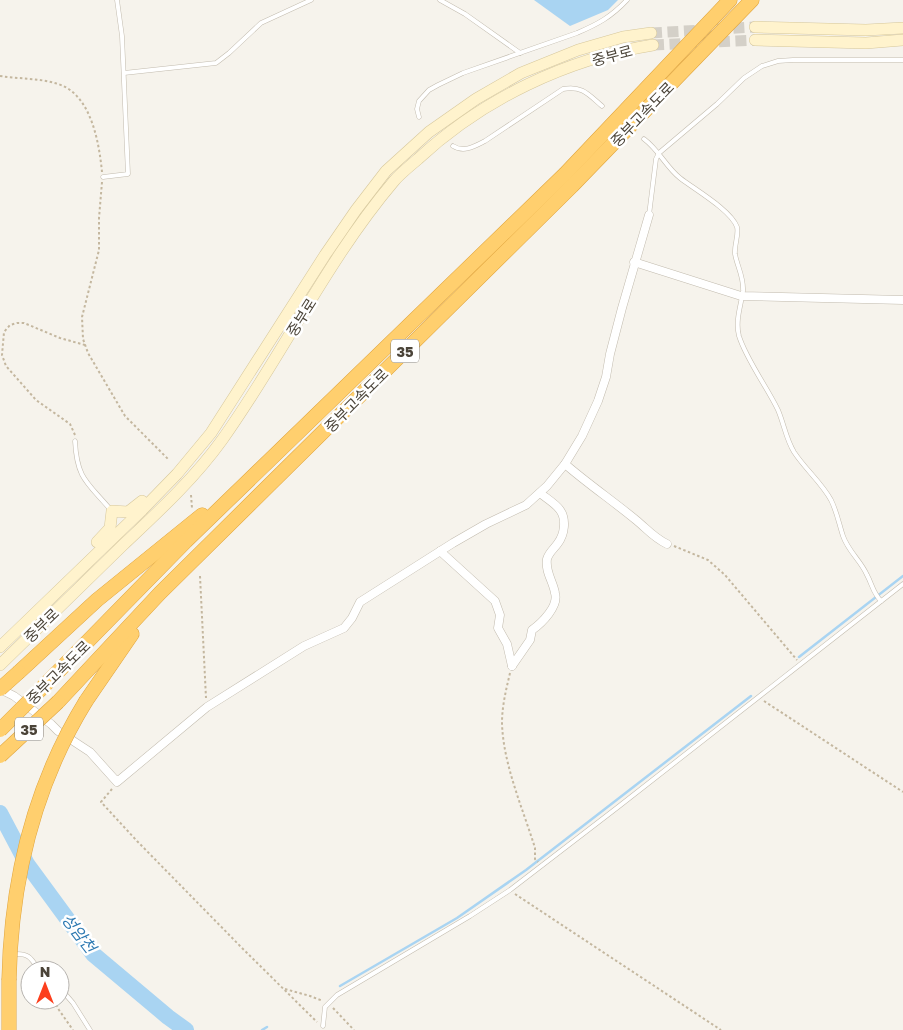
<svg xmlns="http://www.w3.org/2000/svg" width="903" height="1030" font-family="'Golos Text','Noto Sans KR',sans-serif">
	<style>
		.water { fill: #a9d4f2 }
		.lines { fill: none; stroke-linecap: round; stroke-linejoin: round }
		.stream { stroke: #a9d4f2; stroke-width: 2.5 }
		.river { stroke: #a9d4f2; stroke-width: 16 }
		.secondary-tunnel { stroke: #d4d0c8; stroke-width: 11; stroke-dasharray: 11 5.5; stroke-linecap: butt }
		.service-casing { stroke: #c2bbae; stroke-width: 5 }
		.minor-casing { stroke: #c2bbae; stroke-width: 9 }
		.secondary-casing { stroke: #d6c79b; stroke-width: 12 }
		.motorway-casing { stroke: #e0a43c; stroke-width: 15 }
		.path { stroke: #c4b79f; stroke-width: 2; stroke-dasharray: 2.5 2.5; stroke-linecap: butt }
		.service { stroke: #fff; stroke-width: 4 }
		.minor { stroke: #fff; stroke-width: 8 }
		.secondary { stroke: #fff3cd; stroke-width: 11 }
		.motorway { stroke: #ffcf6e; stroke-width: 14 }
		.motorway-bridge-casing { stroke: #e0a43c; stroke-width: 15; stroke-linecap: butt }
		.motorway-bridge { stroke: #ffcf6e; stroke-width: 14 }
		.labels { text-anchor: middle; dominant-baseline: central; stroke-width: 5; stroke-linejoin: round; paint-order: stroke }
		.shield { fill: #fff; stroke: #817c74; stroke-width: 1 }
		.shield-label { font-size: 14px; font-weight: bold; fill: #4b4439 }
		.street-label { font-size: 15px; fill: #4b4439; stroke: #fff }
		.water-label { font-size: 16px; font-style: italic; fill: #2e7ab2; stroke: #fff }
	</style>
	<rect width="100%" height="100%" fill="#f6f3ec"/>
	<path class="water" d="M534,0h84l-10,10 -38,16z"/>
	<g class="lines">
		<g class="stream">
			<path d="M799,657l104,-81"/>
			<path d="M340,986l117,-68 69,-48 225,-174"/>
			<path d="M262,1030l5,-3"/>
		</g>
		<path class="river" d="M0,813l27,51 66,90 75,63 18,13"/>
		<g class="secondary-tunnel">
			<path d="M651,33l104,-6"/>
			<path d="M653,45l102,-5"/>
		</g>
		<defs>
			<g id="service">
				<path d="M440,0l25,14 55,39"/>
				<path d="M124,73l92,-10 13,-10 32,-30 50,-23"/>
				<path d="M419,117l-2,-8 2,-8 10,-11 9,-5 25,-12 114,-40c21,-9 34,-16 50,-33"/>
				<path d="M644,139c15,11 22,28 36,39 14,11 51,32 57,49 2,8 -3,18 -2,27 2,12 9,23 8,37 -2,14 -8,30 -4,45 7,23 28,51 39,74 6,14 8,29 16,42 11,17 28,31 37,48 6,12 8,24 12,36 5,15 18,25 24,39 5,9 6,18 14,26"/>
				<path d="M453,146c11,7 22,0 32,-5l78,-52c19,-4 26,6 39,17"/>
				<path d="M103,177l25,-3 -6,-138 -5,-36"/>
				<path d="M649,215l7,-56 3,-6 58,-49 27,-26 18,-12 16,-5 15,-1h110"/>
				<path d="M75,441c2,38 12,41 35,68"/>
				<path d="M14,954c15,-1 17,4 25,16"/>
				<path d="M60,988l13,15 17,27"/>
				<path d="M323,1026l2,-19 12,-12 133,-79 40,-26 108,-83 285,-223"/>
			</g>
			<g id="minor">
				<path d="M634,262l107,34 162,4"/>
				<path d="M565,464c23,20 48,37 71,56 11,9 18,18 31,24"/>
				<path d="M440,551l55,50 5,14 -2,13 9,16 5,22"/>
				<path d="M512,666l18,-26 2,-10c10,-7 27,-24 23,-37 -2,-12 -10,-21 -8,-34 2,-7 7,-10 11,-16 6,-8 9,-23 2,-33 -4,-6 -14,-12 -20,-17"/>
				<path d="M0,689l14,7 37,28 7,7 32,21 27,30 90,-75 97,-61 40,-18 8,-10 8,-16 93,-59 33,-19 40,-19 21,-19 18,-22 17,-28 16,-35 8,-24 4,-23 12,-46 27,-93"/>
			</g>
			<g id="secondary">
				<path d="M755,27l111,3 37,-2"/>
				<path d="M755,40l111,3 37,-3"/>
				<path d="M97,542l13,-14 2,-17 16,1 14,-11"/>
				<path d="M0,647l142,-137 35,-36 34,-41 114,-178 31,-45 30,-39 43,-39 47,-33 45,-26 57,-23 45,-13 28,-4"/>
				<path d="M0,665c41,-40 82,-80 123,-120 35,-33 71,-66 99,-105 60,-84 105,-180 172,-259 7,-8 16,-15 24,-22 65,-60 148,-100 235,-114"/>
			</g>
			<g id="motorway">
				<path d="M19,672l78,-72 105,-85"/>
				<path d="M40,690l146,-149 379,-367 165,-174"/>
				<path d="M86,701l46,-67"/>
				<path d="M58,702l102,-109 412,-407 180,-186"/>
				<path d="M9,980v50"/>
			</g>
		</defs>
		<use href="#service" class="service-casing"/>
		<use href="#minor" class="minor-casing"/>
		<use href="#secondary" class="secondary-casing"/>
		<use href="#motorway" class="motorway-casing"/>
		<g class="path">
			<path d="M0,76c19,3 40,2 58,8 33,10 41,58 44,88"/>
			<path d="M102,182l-3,36v32l-17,67 1,22 5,14 37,63 44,44"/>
			<path d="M75,435l-5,-11 -34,-24 -30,-34 -4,-11 2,-23 6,-7 7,-2h7l36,15 25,7"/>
			<path d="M191,495l1,13"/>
			<path d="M674,546l34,14 17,15 72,85"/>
			<path d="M200,576l6,122"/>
			<path d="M510,673c-4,17 -8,33 -8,50 1,41 21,86 33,125v11l3,3"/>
			<path d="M764,701l139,91"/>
			<path d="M112,789l-11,13 36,39 106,108 74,73"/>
			<path d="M515,894l206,136"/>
			<path d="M285,989l25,7 13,5"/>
			<path d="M54,1000l5,10 14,20"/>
			<path d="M333,1008l21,22"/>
		</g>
		<use href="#service" class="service"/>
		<use href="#minor" class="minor"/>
		<use href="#secondary" class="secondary"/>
		<use href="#motorway" class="motorway"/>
		<defs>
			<g id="motorway-bridge">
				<path d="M0,689l19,-17"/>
				<path d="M0,730l40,-40"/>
				<path d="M0,756l58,-54"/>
				<path d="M9,980c2,-100 24,-193 77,-279"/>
			</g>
		</defs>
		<use href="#motorway-bridge" class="motorway-bridge-casing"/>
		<use href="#motorway-bridge" class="motorway-bridge"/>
	</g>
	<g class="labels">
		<g class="shield">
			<rect x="391" y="339.5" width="28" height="23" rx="4"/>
			<rect x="15" y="717.5" width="28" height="23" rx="4"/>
		</g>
		<g class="shield-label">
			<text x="405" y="351">35</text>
			<text x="29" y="729">35</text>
		</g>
		<g class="street-label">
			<text transform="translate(612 55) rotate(-15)">중부로</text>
			<text transform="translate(642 114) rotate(-46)">중부고속도로</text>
			<text transform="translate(301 317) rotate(-58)">중부로</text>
			<text transform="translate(356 400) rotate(-45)">중부고속도로</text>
			<text transform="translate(41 625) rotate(-44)">중부로</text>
			<text transform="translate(58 672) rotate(-45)">중부고속도로</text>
		</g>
		<g class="water-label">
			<text transform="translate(79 933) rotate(52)">성암천</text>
		</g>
	</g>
	<g transform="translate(45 985)"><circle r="24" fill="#ffffff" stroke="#b7b4b0"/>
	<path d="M0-4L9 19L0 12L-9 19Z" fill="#fc3f1d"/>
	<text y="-8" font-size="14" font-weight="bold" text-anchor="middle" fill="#4b4439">N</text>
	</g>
</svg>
